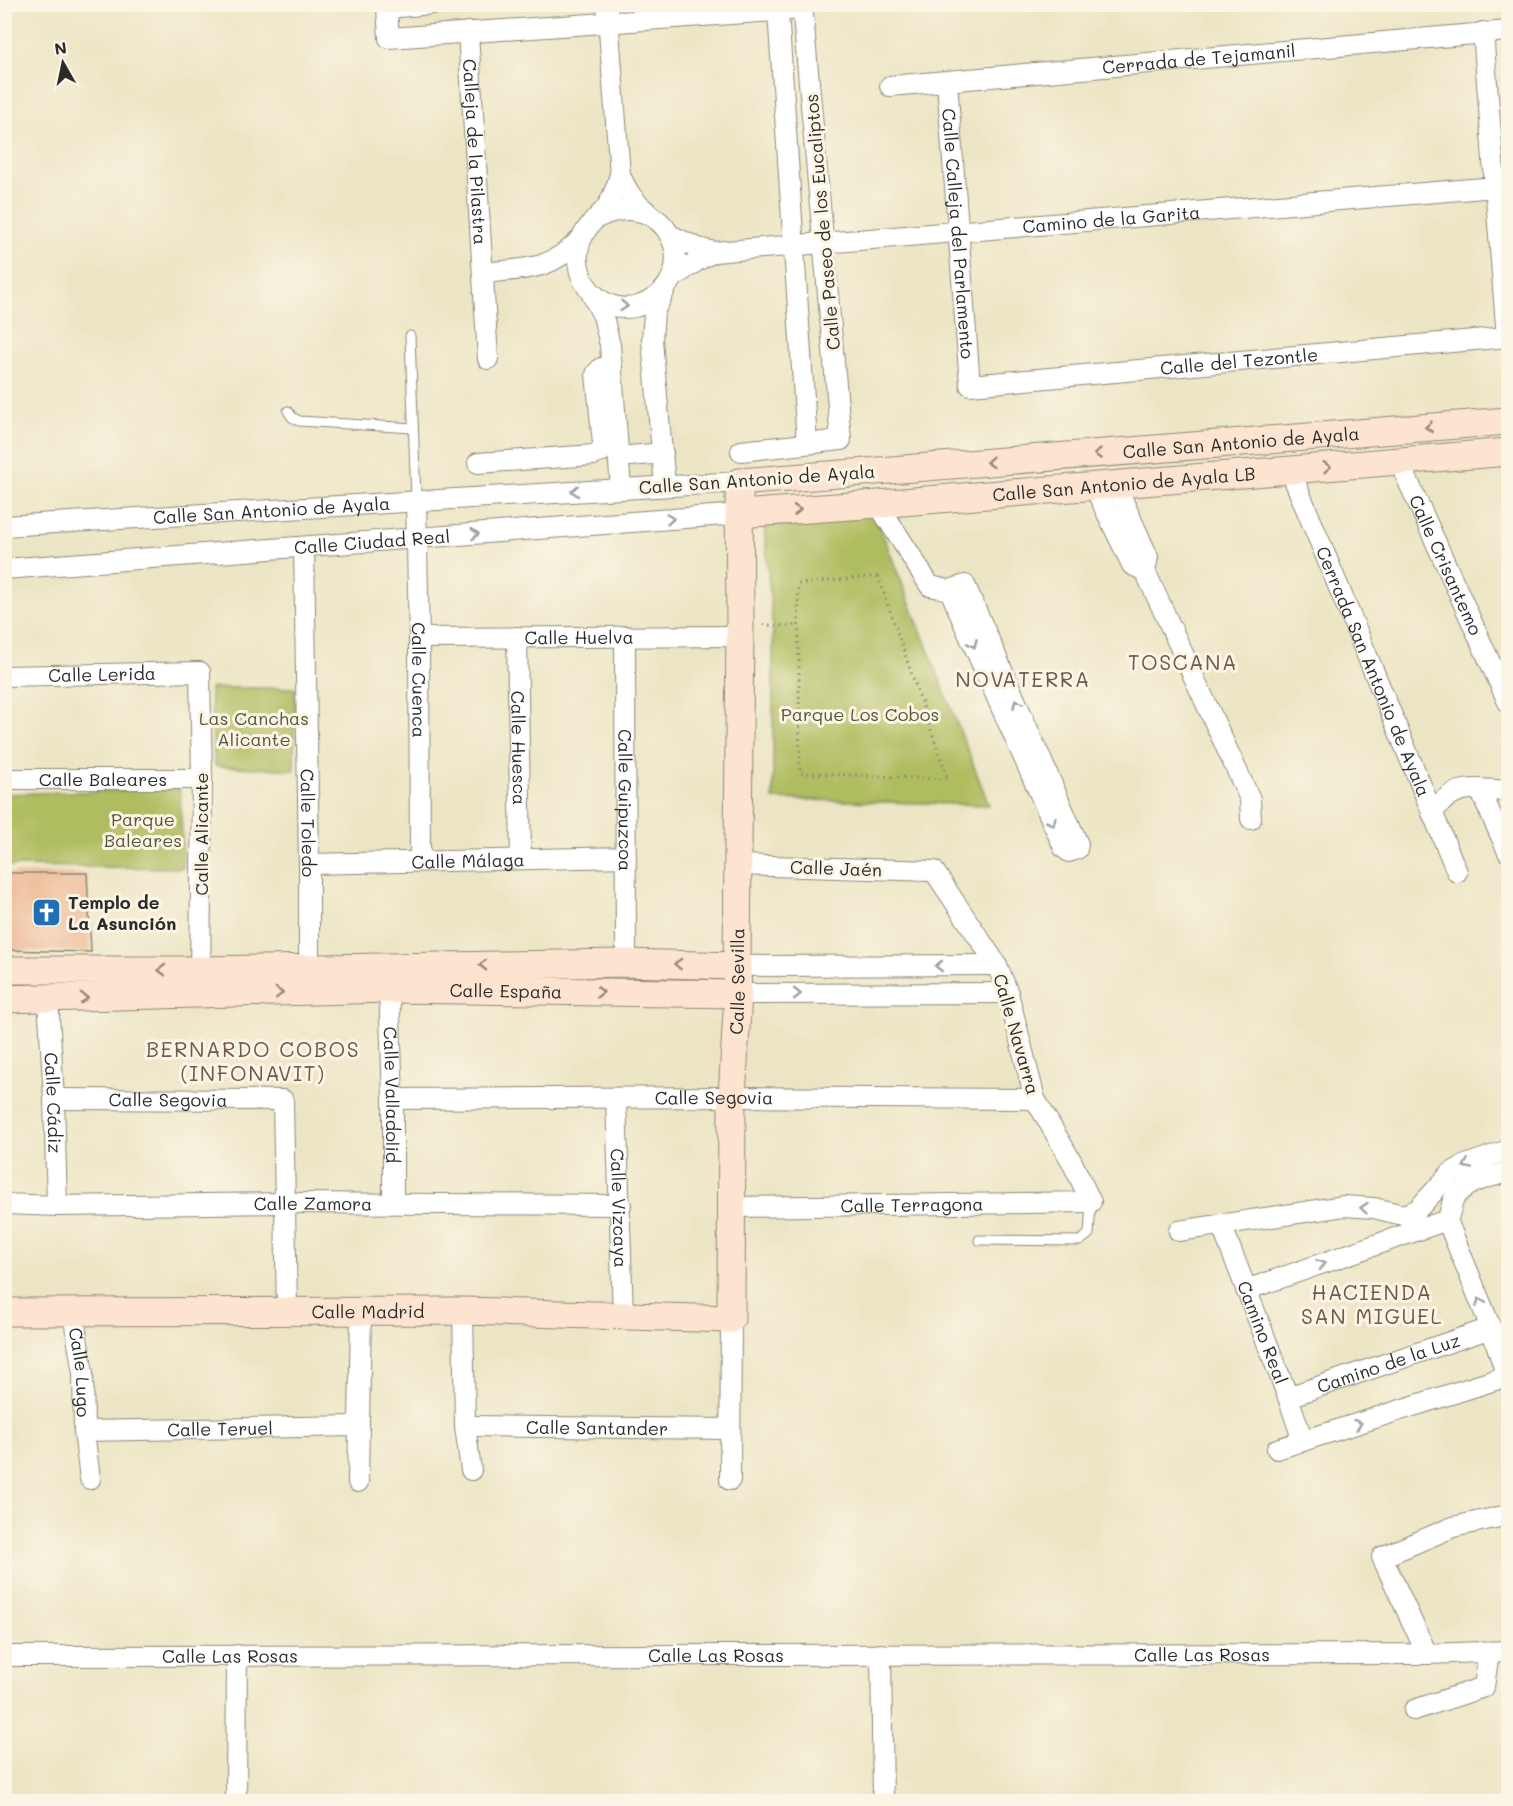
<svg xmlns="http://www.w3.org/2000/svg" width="1513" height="1806" font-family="Mali,sans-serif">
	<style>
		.green { fill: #afbc5e; stroke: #6d7444; stroke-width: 1.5 }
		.building { fill: #ecb28d }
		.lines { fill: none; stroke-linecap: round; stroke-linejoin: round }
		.lane-casing { stroke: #8c8878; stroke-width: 11 }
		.street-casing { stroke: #8c8878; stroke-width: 22 }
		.secondary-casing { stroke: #8c8878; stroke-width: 29 }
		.path { stroke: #8c8878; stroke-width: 3; stroke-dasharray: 1.5 4.5; stroke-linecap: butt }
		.lane { stroke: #fff; stroke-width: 9 }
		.street { stroke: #fff; stroke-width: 20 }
		.secondary { stroke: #fde4d1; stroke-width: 27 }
		.oneway { stroke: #a0a0a0 }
		.oneway2 { stroke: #94887e }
		.labels { text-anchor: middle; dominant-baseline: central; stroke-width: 6; stroke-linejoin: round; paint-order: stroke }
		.street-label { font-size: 18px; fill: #2b2b2b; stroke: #fcf5e5 }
		.park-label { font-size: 18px; fill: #53563a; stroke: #fcf5e5 }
		.poi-label { font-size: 18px; font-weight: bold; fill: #2b2b2b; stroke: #fcf5e5; text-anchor: start }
		.quarter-label { font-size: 21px; letter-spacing: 1.5px; fill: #6f5a4d; stroke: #fcf5e5 }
	</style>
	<rect width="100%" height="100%" fill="#fcf5e5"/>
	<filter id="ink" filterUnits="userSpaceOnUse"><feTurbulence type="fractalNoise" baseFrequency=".0167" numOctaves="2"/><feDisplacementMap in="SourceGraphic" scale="12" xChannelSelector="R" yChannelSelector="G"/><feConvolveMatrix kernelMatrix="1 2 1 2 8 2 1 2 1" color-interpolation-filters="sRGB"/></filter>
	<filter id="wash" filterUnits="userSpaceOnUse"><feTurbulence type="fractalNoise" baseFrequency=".008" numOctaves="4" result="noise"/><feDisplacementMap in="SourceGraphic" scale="24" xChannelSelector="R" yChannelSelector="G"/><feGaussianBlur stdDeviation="1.35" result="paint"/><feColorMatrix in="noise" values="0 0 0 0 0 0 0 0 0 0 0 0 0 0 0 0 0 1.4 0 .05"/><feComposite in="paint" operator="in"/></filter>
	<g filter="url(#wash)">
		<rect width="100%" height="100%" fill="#ece5c5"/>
		<g class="green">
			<path d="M874,512l115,293 -216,-6v-167l-9,-106z"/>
			<path d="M210,688h85l-1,82 -79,-4z"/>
			<path d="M180,789l3,79 -178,-2v-72z"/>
		</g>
		<g id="blocks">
			<path class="building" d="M4,873h83l4,79 -87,-2z"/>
		</g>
	</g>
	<g filter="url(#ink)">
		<use href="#blocks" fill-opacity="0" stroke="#8c8878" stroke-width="1.5"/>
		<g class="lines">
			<defs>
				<g id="lane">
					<path d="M410,336l6,164"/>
					<path d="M288,411l4,6 7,4 114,7"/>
					<path d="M979,1240l101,1 9,-7 2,-32"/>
				</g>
				<g id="street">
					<path d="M433,4l-46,4 2,30 414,-29"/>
					<path d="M607,4l13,171c7,16 14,27 28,38"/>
					<path d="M778,11l29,432"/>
					<path id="s1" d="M468,32l20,327"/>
					<path d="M1483,32l24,306"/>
					<path id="s2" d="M947,82l23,303 538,-48"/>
					<path id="s3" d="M890,86l618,-55"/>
					<path d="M597,218c71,-36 112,60 44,87 -14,6 -31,2 -43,-7 -21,-16 -27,-47 -11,-69 6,-9 15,-15 21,-24 6,-10 9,-20 12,-30"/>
					<path id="s4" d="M670,235l28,13 16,4 794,-66"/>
					<path d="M484,273c43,-5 63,-1 96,-33"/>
					<path d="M671,279l26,-18 17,-9"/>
					<path d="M664,292l-10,20 -2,28 13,146"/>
					<path d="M592,295l11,21 7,29 11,144"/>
					<path d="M741,451l100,-11 -39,-436"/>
					<path d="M619,457l44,-4"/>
					<path id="s5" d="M1399,461l109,241"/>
					<path d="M478,463l116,-8 7,-3 2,-8 -7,-70 5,-6 11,-1"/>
					<path id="s6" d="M1290,470l167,402"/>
					<path d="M1116,485l32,72 -3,14 105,228 1,20"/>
					<path d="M1094,486l38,79 13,6"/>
					<path id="s7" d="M416,500l3,138 1,222"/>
					<path d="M878,504l52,82 20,4 15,-5 113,259 -1,5 -8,3 -5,-4 -100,-224 -14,-34"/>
					<path id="s8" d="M4,526l735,-44"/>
					<path id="s9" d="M304,547l5,317v118"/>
					<path id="s10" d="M4,569l735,-55"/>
					<path id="s11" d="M625,636l1,327"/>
					<path id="s12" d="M517,637l4,221"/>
					<path id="s13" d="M419,638l320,-2"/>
					<path id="s14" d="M4,676l196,-4 2,107 -2,204"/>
					<path id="s15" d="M4,779h198"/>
					<path d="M1480,790l28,62"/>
					<path d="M1432,813c24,-31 40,-24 76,-22"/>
					<path id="s16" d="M309,864l317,-7"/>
					<path d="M737,966l260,-1"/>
					<path id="s17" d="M389,989l4,110v104"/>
					<path d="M738,994l270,-1"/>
					<path id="s18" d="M48,998l6,101 3,107"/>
					<path id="s19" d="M616,1098l7,218"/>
					<path id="s20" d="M54,1099l229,1 4,211"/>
					<path id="s21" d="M393,1099l339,-2 303,2"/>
					<path id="s22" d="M4,1204l53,2 228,-3 336,2"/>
					<path id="s23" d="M732,1207l359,-5 -19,-40 -37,-63 -27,-106 -11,-28 -63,-94 -196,-6"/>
					<path id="s24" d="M1221,1224l67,173 15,44"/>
					<path d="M1179,1231l165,-25 30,2 29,7 14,-5 34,-37 12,-7 45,-16"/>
					<path d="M1246,1290l201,-70"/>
					<path d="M463,1311l2,115 6,44"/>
					<path id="s25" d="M73,1313l10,60 1,58 6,48"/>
					<path d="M1507,1377l-16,-49 -44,-108c3,-6 4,-13 6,-19 9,-19 37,-24 55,-29"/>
					<path id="s26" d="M1288,1397l203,-69"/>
					<path id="s27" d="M465,1426l265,3"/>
					<path id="s28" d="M84,1431l274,-5"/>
					<path d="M1277,1449l231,-73"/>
					<path d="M730,1480l1,-161"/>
					<path d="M358,1482l3,-170"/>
					<path d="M881,1654l2,148"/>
					<path d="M1427,1654l-45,-97 71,-30 55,-12"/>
					<path id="s29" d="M4,1656l1423,-2 81,-3"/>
					<path d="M1414,1710l70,-23 5,-35"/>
					<path d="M236,1802l1,-147"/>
				</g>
				<g id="secondary">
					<path id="s30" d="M739,514l139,-10 630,-52"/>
					<path d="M4,970h196l426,-7 111,3"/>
					<path id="s31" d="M4,999l385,-10 349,5"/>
					<path id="s32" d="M4,1312l459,-1 268,8 1,-222 6,-103 -1,-28 3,-342 -1,-142 769,-61"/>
				</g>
			</defs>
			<use href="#lane" class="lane-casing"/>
			<use href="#street" class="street-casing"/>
			<use href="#secondary" class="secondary-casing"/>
			<g class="path">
				<path d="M878,576l70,203 -148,-6 -2,-189z"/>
				<path d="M763,625l35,1"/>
			</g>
			<use href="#lane" class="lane"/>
			<use href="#street" class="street"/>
			<use href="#secondary" class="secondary"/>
		</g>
		<defs><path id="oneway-chevron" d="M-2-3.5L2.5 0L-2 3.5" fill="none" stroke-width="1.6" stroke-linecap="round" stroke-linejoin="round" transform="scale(1.5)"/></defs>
		<g class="oneway">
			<use href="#oneway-chevron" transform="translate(624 306) rotate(4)"/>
			<use href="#oneway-chevron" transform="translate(575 491) rotate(177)"/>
			<use href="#oneway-chevron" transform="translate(670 519) rotate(-4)"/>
			<use href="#oneway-chevron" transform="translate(475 534) rotate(-4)"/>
			<use href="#oneway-chevron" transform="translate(973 644) rotate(66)"/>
			<use href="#oneway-chevron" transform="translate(1017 703) rotate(-114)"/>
			<use href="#oneway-chevron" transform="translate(1052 822) rotate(66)"/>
			<use href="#oneway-chevron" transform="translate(939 966) rotate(180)"/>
			<use href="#oneway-chevron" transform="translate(797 994)"/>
			<use href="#oneway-chevron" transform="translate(1467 1165) rotate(157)"/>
			<use href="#oneway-chevron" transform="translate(1364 1208) rotate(-175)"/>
			<use href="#oneway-chevron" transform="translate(1321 1264) rotate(-19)"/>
			<use href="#oneway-chevron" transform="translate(1480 1302) rotate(-112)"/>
			<use href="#oneway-chevron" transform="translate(1358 1424) rotate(-18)"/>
		</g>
		<g class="oneway2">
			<use href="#oneway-chevron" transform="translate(1429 427) rotate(175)"/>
			<use href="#oneway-chevron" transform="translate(1098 454) rotate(176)"/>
			<use href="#oneway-chevron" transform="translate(990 462) rotate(175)"/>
			<use href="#oneway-chevron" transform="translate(1327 467) rotate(-5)"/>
			<use href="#oneway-chevron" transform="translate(797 510) rotate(-4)"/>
			<use href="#oneway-chevron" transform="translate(678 964) rotate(-178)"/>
			<use href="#oneway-chevron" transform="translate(483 965) rotate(179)"/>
			<use href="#oneway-chevron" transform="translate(162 970) rotate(180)"/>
			<use href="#oneway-chevron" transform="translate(600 992) rotate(1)"/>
			<use href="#oneway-chevron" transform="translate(279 993) rotate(-2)"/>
			<use href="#oneway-chevron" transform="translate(84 998) rotate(-1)"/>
		</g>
	</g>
	<defs>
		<symbol id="church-square" viewBox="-11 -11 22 22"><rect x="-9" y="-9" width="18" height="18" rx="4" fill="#1f6fb2" stroke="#fcf5e5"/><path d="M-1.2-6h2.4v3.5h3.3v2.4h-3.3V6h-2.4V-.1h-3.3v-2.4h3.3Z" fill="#fff"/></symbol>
	</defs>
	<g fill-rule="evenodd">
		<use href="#church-square" x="30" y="896" width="33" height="33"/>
	</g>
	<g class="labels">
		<g class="street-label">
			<text stroke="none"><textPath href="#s3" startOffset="310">Cerrada de Tejamanil</textPath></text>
			<text stroke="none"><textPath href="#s1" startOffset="120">Calleja de la Pilastra</textPath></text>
			<text stroke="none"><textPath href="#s4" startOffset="446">Camino de la Garita</textPath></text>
			<text transform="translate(822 222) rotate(-95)">Calle Paseo de los Eucaliptos</text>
			<text stroke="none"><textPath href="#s2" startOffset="152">Calle Calleja del Parlamento</textPath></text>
			<text stroke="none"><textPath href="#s2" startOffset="574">Calle del Tezontle</textPath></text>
			<text stroke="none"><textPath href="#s32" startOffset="2068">Calle San Antonio de Ayala</textPath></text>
			<text transform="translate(757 479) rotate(-4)">Calle San Antonio de Ayala</text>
			<text stroke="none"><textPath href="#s30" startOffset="386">Calle San Antonio de Ayala LB</textPath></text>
			<text stroke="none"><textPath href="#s8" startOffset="268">Calle San Antonio de Ayala</textPath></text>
			<text stroke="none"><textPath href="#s10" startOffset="369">Calle Ciudad Real</textPath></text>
			<text stroke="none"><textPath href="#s5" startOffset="114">Calle Crisantemo</textPath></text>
			<text stroke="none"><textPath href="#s13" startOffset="160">Calle Huelva</textPath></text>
			<text stroke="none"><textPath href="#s6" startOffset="218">Cerrada San Antonio de Ayala</textPath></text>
			<text stroke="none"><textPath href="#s14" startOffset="98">Calle Lerida</textPath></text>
			<text stroke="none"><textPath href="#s7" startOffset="180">Calle Cuenca</textPath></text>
			<text stroke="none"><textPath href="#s12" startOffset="111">Calle Huesca</textPath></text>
			<text stroke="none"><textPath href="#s15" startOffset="99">Calle Baleares</textPath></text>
			<text stroke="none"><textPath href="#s11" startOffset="164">Calle Guipuzcoa</textPath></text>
			<text stroke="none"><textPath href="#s9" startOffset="276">Calle Toledo</textPath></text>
			<text transform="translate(201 834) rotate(-90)">Calle Alicante</text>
			<text stroke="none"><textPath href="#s16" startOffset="159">Calle Málaga</textPath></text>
			<text transform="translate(836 868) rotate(2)">Calle Jaén</text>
			<text stroke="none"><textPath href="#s32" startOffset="1065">Calle Sevilla</textPath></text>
			<text stroke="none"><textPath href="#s31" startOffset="502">Calle España</textPath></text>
			<text transform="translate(1017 1034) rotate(74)">Calle Navarra</text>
			<text stroke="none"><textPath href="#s17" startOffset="106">Calle Valladolid</textPath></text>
			<text stroke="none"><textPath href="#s21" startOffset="321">Calle Segovia</textPath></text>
			<text stroke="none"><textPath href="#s20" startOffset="114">Calle Segovia</textPath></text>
			<text stroke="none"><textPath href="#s18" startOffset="105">Calle Cádiz</textPath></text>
			<text stroke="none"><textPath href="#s22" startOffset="309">Calle Zamora</textPath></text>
			<text stroke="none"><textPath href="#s23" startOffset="180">Calle Terragona</textPath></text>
			<text stroke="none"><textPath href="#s19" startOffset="110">Calle Vizcaya</textPath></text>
			<text stroke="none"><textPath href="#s32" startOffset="364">Calle Madrid</textPath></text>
			<text stroke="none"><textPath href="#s24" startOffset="116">Camino Real</textPath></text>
			<text stroke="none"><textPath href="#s26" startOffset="106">Camino de la Luz</textPath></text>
			<text stroke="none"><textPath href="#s25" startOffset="60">Calle Lugo</textPath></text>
			<text stroke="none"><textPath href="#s27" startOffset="132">Calle Santander</textPath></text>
			<text stroke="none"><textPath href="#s28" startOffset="136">Calle Teruel</textPath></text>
			<text stroke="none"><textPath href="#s29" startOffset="1198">Calle Las Rosas</textPath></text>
			<text stroke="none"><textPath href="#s29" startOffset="226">Calle Las Rosas</textPath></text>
			<text stroke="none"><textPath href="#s29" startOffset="712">Calle Las Rosas</textPath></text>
		</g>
		<g class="park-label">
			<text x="860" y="714">Parque Los Cobos</text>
			<text x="254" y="718">Las Canchas<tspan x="254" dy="21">Alicante</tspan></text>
			<text x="143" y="819">Parque<tspan x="143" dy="21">Baleares</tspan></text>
		</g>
		<g class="poi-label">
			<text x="68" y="902">Templo de<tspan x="68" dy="21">La Asunción</tspan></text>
		</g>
		<g class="quarter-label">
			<text x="1183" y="661">TOSCANA</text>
			<text x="1023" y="678">NOVATERRA</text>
			<text x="253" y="1048">BERNARDO COBOS<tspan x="253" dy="24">(INFONAVIT)</tspan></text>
			<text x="1372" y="1291">HACIENDA<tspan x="1372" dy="24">SAN MIGUEL</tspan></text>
		</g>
	</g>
	<rect width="1513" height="1806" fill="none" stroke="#fcf5e5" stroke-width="24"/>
	<g transform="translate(63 63) rotate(351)" stroke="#fcf5e5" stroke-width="4.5" paint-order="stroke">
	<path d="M0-4.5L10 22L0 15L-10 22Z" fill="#2b2b2b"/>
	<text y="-9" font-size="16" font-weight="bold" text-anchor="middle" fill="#2b2b2b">N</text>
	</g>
</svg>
